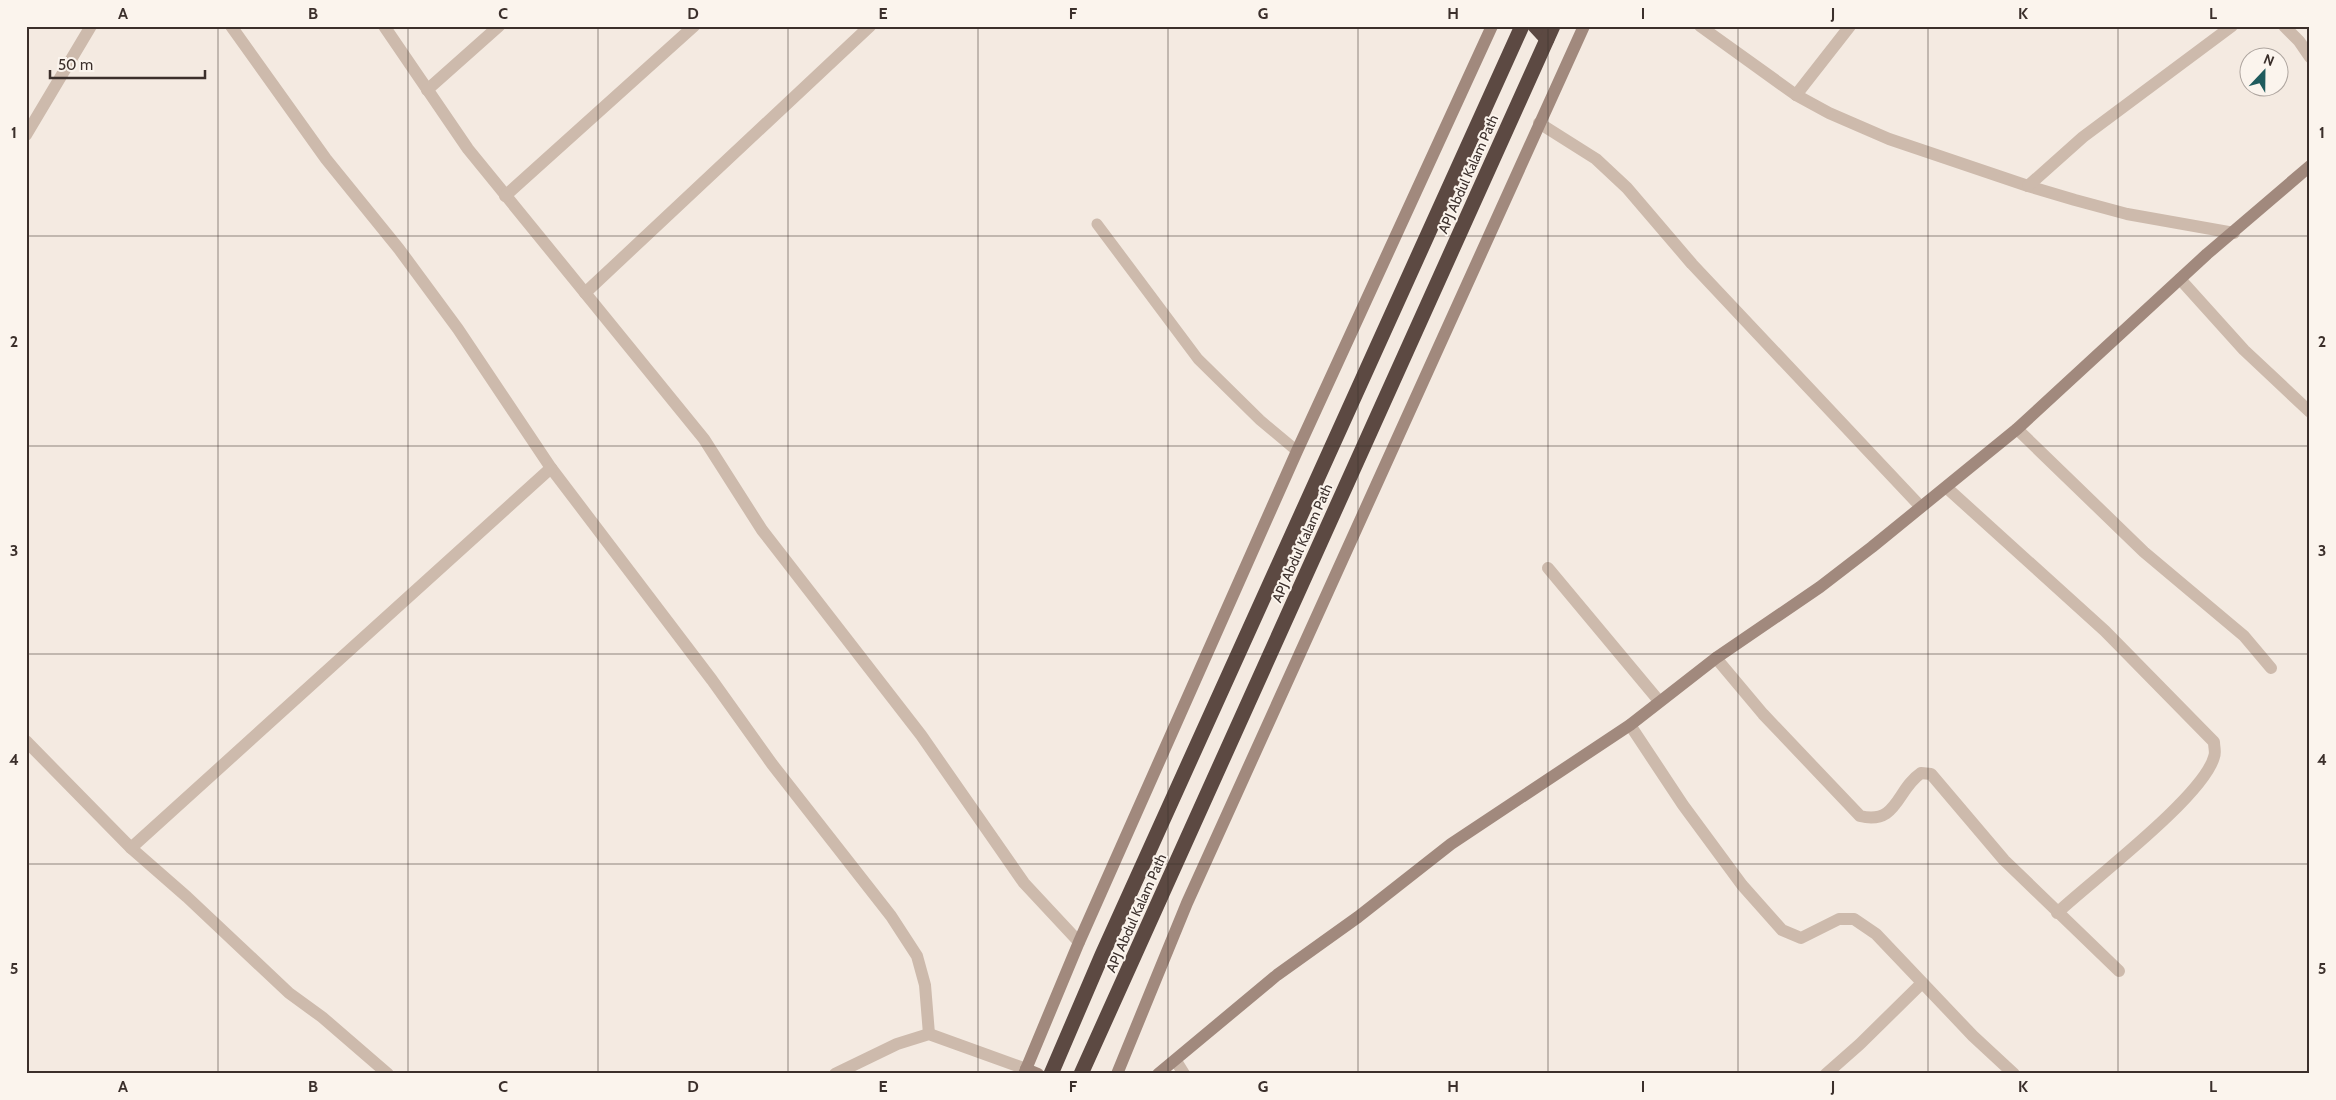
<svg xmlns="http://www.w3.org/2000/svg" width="2336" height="1100" font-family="Cabin,sans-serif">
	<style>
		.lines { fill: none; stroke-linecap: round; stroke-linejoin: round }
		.lane { stroke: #cdbaac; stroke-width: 11 }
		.street { stroke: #cdbaac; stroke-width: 12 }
		.secondary { stroke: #a1897d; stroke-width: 12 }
		.highway { stroke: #5c4942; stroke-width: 15 }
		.grid { fill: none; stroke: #3b2f2b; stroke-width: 1; stroke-opacity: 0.55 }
		.labels { text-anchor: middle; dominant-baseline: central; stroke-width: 4; stroke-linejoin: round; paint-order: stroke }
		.street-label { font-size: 14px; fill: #3b2f2b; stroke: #fbf4ed }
		.neatline { fill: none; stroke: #3b2f2b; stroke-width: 2 }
		.grid-label { font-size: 16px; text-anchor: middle; font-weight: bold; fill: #3b2f2b }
	</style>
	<rect width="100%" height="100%" fill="#f4eae1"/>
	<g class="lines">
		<path class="lane" d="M1097,224l101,135 62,61 37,31"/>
		<g class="street">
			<path d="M231,26l95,133 73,90 59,80 93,139 161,212 60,84 119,152 26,40 8,29 4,49"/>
			<path d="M384,26l84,123 236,290 58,91 159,205 103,148 55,59"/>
			<path d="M1700,26l96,69 33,18 60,26 139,47 47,14 52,14 107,19"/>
			<path d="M2284,26l15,15 11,16"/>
			<path d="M427,90l72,-64"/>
			<path d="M1796,95l54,-69"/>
			<path d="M1539,123l57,36 31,29 65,76 229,243"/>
			<path d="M26,135l65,-109"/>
			<path d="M2028,186l55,-49 149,-111"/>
			<path d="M505,196l189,-170"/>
			<path d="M2180,279l64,71 66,62"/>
			<path d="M585,293l285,-267"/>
			<path d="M2017,429l127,123 100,84 27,32"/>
			<path d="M1947,488l158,143 109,111c0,5 2,11 0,15 -11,40 -123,124 -157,156"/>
			<path d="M1548,568l111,133"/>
			<path d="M1716,658l47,56 97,102c38,9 36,-26 61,-43l10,1 73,86 115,111"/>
			<path d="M1630,725l53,80 59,80 40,45 19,8 38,-19h15l22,15 97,102 41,38"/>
			<path d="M26,741l105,107 56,49 102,96 33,24 66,57"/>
			<path d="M131,848l420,-380"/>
			<path d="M1176,1061l8,13"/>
			<path d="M835,1074l62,-30 32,-10 97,35"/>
			<path d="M1826,1074l34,-30 62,-61"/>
		</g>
		<g class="secondary">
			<path d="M1026,1069l12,5"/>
			<path d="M1024,1074l55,-132 218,-491 195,-425"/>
			<path d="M1117,1074l70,-171 397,-877"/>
			<path d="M1158,1074l119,-99 81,-58 93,-73 179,-119 86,-67 104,-71 52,-40 145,-118 190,-175 103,-88"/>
		</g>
		<g class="highway">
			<path d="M1535,26l12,13"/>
			<path d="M1051,1074l51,-119 420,-929"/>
			<path d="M1081,1074l472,-1048"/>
		</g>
	</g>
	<path class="grid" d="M218,26v1048M408,26v1048M598,26v1048M788,26v1048M978,26v1048M1168,26v1048M1358,26v1048M1548,26v1048M1738,26v1048M1928,26v1048M2118,26v1048M26,236h2284M26,446h2284M26,654h2284M26,864h2284"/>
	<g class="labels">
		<g class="street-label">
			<text transform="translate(1468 174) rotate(-66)">APJ Abdul Kalam Path</text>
			<text transform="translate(1302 543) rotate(-66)">APJ Abdul Kalam Path</text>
			<text transform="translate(1136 913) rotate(-66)">APJ Abdul Kalam Path</text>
		</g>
	</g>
	<rect width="2336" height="1100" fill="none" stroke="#fbf4ed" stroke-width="55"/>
	<g transform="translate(2264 72) rotate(22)"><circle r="24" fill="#fbf4ed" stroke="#aea59f"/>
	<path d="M0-4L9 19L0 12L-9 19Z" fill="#1f5b5d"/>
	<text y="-8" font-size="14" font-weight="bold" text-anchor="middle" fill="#3b2f2b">N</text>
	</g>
	<path d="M50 70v8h155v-8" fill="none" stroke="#3b2f2b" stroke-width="2.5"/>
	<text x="58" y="70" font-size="15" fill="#3b2f2b" stroke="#fbf4ed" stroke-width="4" paint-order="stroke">50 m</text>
	<rect x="28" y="28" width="2280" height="1044" class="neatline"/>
	<g class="grid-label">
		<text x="123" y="19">A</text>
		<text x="313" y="19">B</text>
		<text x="503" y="19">C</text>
		<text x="693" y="19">D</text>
		<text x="883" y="19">E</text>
		<text x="1073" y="19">F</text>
		<text x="1263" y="19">G</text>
		<text x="1453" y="19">H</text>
		<text x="1643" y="19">I</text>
		<text x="1833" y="19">J</text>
		<text x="2023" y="19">K</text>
		<text x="2213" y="19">L</text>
		<text x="14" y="138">1</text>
		<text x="2322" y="138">1</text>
		<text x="14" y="347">2</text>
		<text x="2322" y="347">2</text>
		<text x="14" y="556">3</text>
		<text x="2322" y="556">3</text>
		<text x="14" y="765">4</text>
		<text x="2322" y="765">4</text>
		<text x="14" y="974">5</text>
		<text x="2322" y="974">5</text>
		<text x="123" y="1092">A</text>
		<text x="313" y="1092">B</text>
		<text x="503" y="1092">C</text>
		<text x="693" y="1092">D</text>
		<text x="883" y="1092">E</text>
		<text x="1073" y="1092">F</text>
		<text x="1263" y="1092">G</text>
		<text x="1453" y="1092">H</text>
		<text x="1643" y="1092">I</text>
		<text x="1833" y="1092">J</text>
		<text x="2023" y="1092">K</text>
		<text x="2213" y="1092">L</text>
	</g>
</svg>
